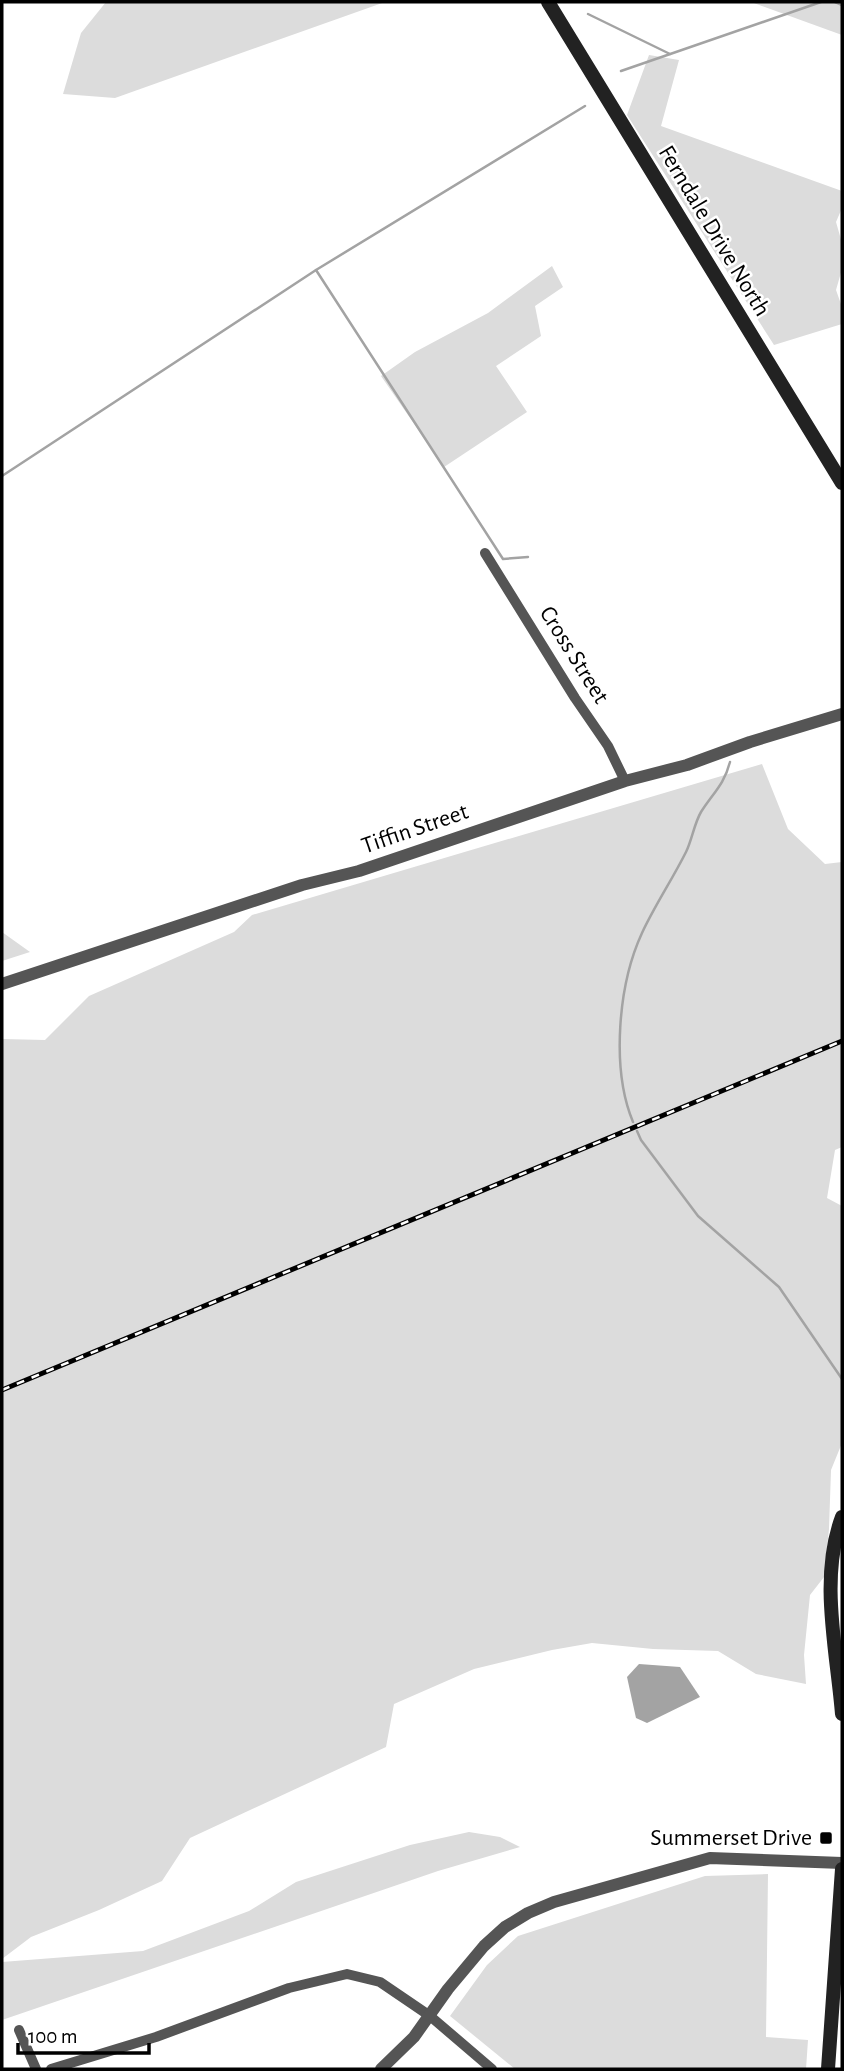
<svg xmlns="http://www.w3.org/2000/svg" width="844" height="2071" font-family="'Alegreya Sans',sans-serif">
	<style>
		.green { fill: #dcdcdc }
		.water { fill: #a3a3a3 }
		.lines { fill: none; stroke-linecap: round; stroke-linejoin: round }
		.stream { stroke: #a3a3a3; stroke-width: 2.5 }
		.minor { stroke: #555; stroke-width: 10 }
		.tertiary { stroke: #555; stroke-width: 12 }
		.secondary { stroke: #222; stroke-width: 14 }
		.rail-casing { stroke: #000; stroke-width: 5 }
		.rail { stroke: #fff; stroke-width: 2.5; stroke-dasharray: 8; stroke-linecap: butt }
		.poi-dot { fill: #000; stroke: #fff; stroke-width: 2.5 }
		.labels { text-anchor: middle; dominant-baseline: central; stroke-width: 5; stroke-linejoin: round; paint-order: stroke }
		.street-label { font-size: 24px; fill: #000; stroke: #fff }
		.poi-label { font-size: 24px; fill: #000; stroke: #fff; text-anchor: end }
	</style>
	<rect width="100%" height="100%" fill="#fff"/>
	<g class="green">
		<path d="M106,2h279l-270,96 -52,-4 18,-61z"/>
		<path d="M751,2h91v33z"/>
		<path d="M649,55l30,5 -18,66 181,65v17l-6,14 6,21v26l-6,21 6,17v17l-68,21 -147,-230z"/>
		<path d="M552,266l11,21 -28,19 6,30 -45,30 31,46 -83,55 -63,-91 34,-24 73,-39z"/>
		<path d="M762,764l26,65 37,35 17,-2v285l-7,3 -8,48 15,8v237l-11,27 -2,59 -5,48 -14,18 -6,60 2,29 -50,-10 -38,-23 -65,-2 -61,-6 -40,7 -78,19 -80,35 -8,43 -196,91 -28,43 -63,29 -68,27 -29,22v-920l43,1 44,-44 145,-64 18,-17z"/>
		<path d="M2,932l28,20 -28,9z"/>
		<path d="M469,1832l31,5 20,10 -82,24 -436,149v-58l141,-11 106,-40 47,-29 114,-37z"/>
		<path d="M768,1874l-2,163 42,3 -2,29h-291l-65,-53 37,-51 31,-29 187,-60z"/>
	</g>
	<path class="water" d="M639,1664l41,3 20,30 -53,26 -11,-5 -9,-41z"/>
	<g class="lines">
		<g class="stream">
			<path d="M835,2l7,3"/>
			<path d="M588,14l82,40"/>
			<path d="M621,71l200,-69"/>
			<path d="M316,270l187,289 25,-2"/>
			<path d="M2,476l314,-206 269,-164"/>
			<path d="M633,1122c-22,-53 -15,-137 9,-189 13,-28 30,-53 44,-81 6,-12 8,-28 15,-40 12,-19 23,-27 29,-50"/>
			<path d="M637,1131l4,9 57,76 81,71 63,92"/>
		</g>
		<g class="minor">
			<path d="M485,553l90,145 33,48 17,35"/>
			<path d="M19,2030l17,39"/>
			<path d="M51,2069l105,-32 133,-49 58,-14 33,8 50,34 62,53"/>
		</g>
		<g class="tertiary">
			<path d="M2,984l300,-99 57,-14 266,-90 62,-16 63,-23 92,-28"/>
			<path d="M381,2069l33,-32 34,-48 36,-43 21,-19 23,-14 26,-11 156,-44 132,5"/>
		</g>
		<g class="secondary">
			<path d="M548,2l294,481"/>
			<path d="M842,1517c-23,61 -5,134 0,197"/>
			<path d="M828,2069l14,-200"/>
		</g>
		<defs>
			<path id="rail" d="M2,1390l840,-349"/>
		</defs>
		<use href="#rail" class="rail-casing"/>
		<use href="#rail" class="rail"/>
	</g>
	<rect class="poi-dot" x="819" y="1831" width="14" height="14" rx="3.5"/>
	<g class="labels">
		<g class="street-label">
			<text transform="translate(714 231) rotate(59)">Ferndale Drive North</text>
			<text transform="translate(574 655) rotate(58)">Cross Street</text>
			<text transform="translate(415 829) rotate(-19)">Tiffin Street</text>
		</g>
		<g class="poi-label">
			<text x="812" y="1838">Summerset Drive</text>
		</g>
	</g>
	<rect width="844" height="2071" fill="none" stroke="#000000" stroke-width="7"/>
	<path d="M18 2043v10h131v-10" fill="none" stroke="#000000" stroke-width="3.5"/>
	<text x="28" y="2043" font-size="21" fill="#000000" stroke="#ffffff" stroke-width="5" paint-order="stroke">100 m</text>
</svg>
